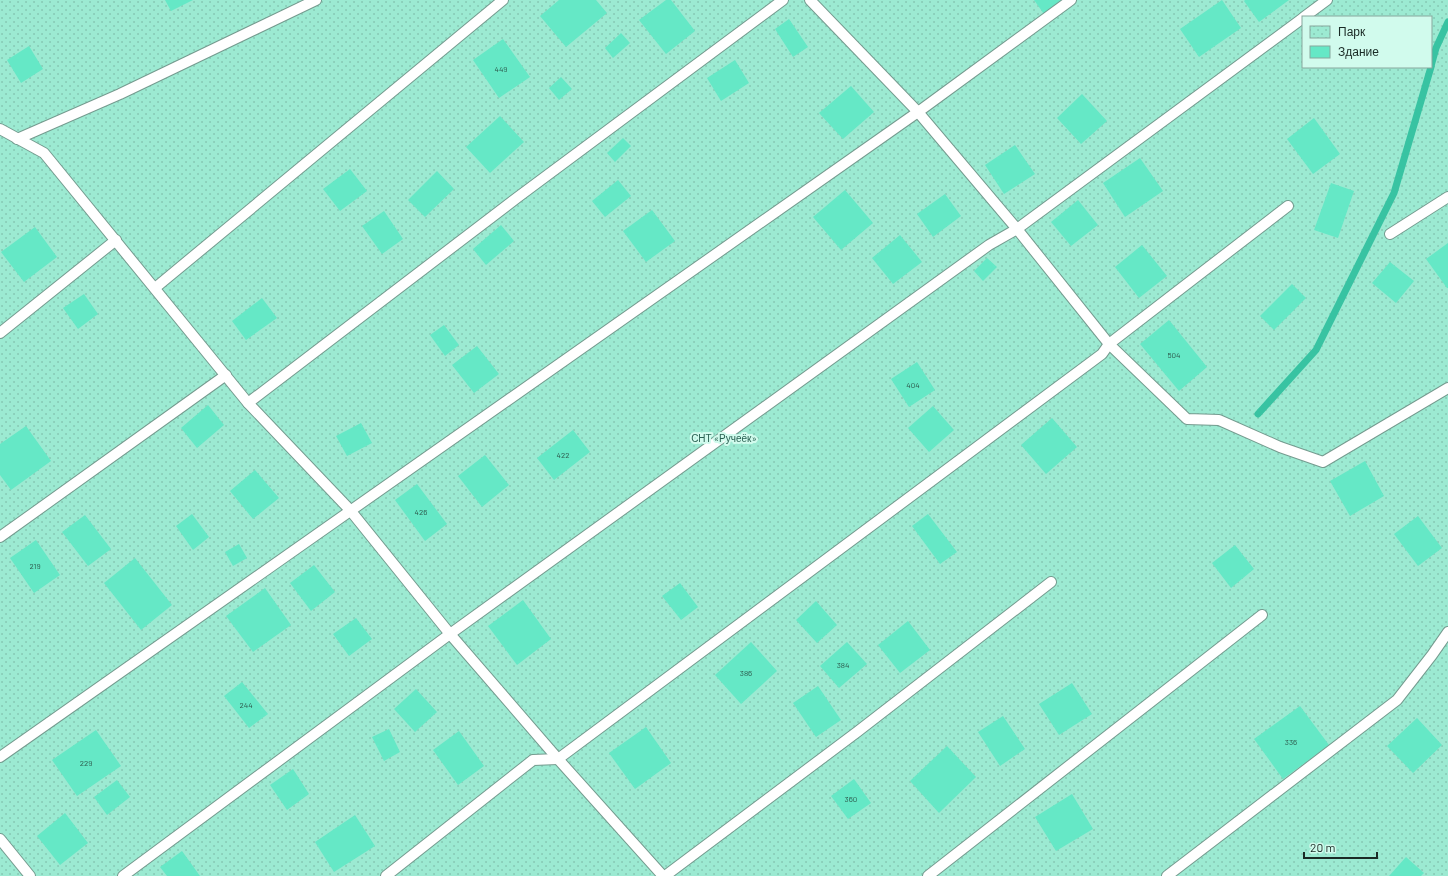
<svg xmlns="http://www.w3.org/2000/svg" width="1448" height="876" font-family="Barlow,sans-serif">
	<style>
		.park { fill: url(#park-dots); fill-rule: evenodd }
		.lines { fill: none; stroke-linecap: round; stroke-linejoin: round }
		.stream { stroke: #38c3a2; stroke-width: 7 }
		.building { fill: #65e8c6 }
		.lane-casing { stroke: #759b8f; stroke-width: 12 }
		.lane { stroke: #fff; stroke-width: 10 }
		.labels { text-anchor: middle; dominant-baseline: central; stroke-width: 4; stroke-linejoin: round; paint-order: stroke }
		.number-label { font-size: 8px; fill: #2d5a4d }
		.park-label { font-size: 10px; fill: #2a6052; stroke: #d1fbed }
	</style>
	<defs>
		<pattern id="park-dots" width="8" height="8" patternUnits="userSpaceOnUse"><rect width="8" height="8" fill="#9cead2"/><path d="M2 2h.1M6 6h.1" fill="none" stroke="#86c9b4" stroke-width="1.8" stroke-linecap="round"/></pattern>
	</defs>
	<rect width="100%" height="100%" fill="#d1fbed"/>
	<path class="park" d="M0,0h1448v876h-1448zM1303,17h128v50h-128z"/>
	<g class="lines">
		<g class="stream">
			<path d="M1431,66l5,-18 12,-26"/>
			<path d="M1258,414l58,-64 78,-157 37,-126"/>
		</g>
	</g>
	<g class="building">
		<path d="M165,0h28l-22,11z"/>
		<path d="M559,0h37l11,13 -41,34 -26,-31z"/>
		<path d="M666,0h5l24,31 -29,23 -27,-34z"/>
		<path d="M1034,0h28l-18,14z"/>
		<path d="M1222,0l19,28 -42,29 -19,-28z"/>
		<path d="M1245,0h44l-30,22 -15,-21z"/>
		<path d="M789,19l19,28 -15,10 -18,-28z"/>
		<path d="M621,33l9,10 -17,15 -8,-10z"/>
		<path d="M503,39l27,38 -31,21 -26,-38z"/>
		<path d="M29,46l14,23 -22,14 -14,-23z"/>
		<path d="M735,60l14,23 -28,18 -14,-23z"/>
		<path d="M561,77l11,12 -13,11 -10,-12z"/>
		<path d="M851,86l23,26 -31,27 -24,-26z"/>
		<path d="M1082,94l25,27 -26,23 -24,-26z"/>
		<path d="M500,116l24,26 -34,31 -24,-26z"/>
		<path d="M1314,118l26,36 -27,20 -26,-35z"/>
		<path d="M623,138l8,8 -16,16 -8,-9z"/>
		<path d="M1015,145l20,29 -31,20 -19,-29z"/>
		<path d="M1140,158l23,33 -38,26 -22,-34z"/>
		<path d="M350,169l17,22 -27,20 -17,-22z"/>
		<path d="M437,171l17,18 -29,28 -17,-17z"/>
		<path d="M618,180l13,16 -26,21 -13,-16z"/>
		<path d="M1331,183l23,8 -16,47 -24,-8z"/>
		<path d="M845,190l28,33 -32,27 -28,-33z"/>
		<path d="M945,194l16,22 -28,21 -16,-23z"/>
		<path d="M1078,200l20,25 -27,21 -20,-24z"/>
		<path d="M652,210l23,31 -29,21 -23,-31z"/>
		<path d="M384,211l19,28 -21,15 -20,-28z"/>
		<path d="M501,225l13,16 -28,24 -13,-16z"/>
		<path d="M35,227l22,30 -33,25 -23,-30z"/>
		<path d="M900,235l22,27 -29,22 -21,-26z"/>
		<path d="M1448,243v45h-1l-21,-29z"/>
		<path d="M1142,245l25,31 -28,22 -24,-31z"/>
		<path d="M987,258l10,9 -14,14 -9,-10z"/>
		<path d="M1390,262l24,19 -18,22 -24,-20z"/>
		<path d="M1292,284l14,14 -32,32 -14,-14z"/>
		<path d="M84,294l14,20 -20,15 -15,-21z"/>
		<path d="M262,298l15,20 -31,22 -14,-19z"/>
		<path d="M1169,320l38,47 -28,24 -39,-47z"/>
		<path d="M444,325l15,20 -14,11 -15,-21z"/>
		<path d="M477,346l22,28 -25,19 -22,-28z"/>
		<path d="M917,362l18,28 -26,17 -18,-28z"/>
		<path d="M208,405l16,20 -27,23 -16,-20z"/>
		<path d="M933,406l21,24 -25,22 -21,-24z"/>
		<path d="M1052,418l25,29 -31,27 -25,-29z"/>
		<path d="M361,423l11,20 -25,13 -11,-20z"/>
		<path d="M26,426l25,35 -40,29 -11,-15v-31z"/>
		<path d="M573,430l17,22 -36,28 -17,-22z"/>
		<path d="M485,455l24,30 -27,22 -24,-31z"/>
		<path d="M1365,461l19,35 -34,20 -20,-35z"/>
		<path d="M255,470l24,28 -26,21 -23,-28z"/>
		<path d="M417,484l30,40 -22,17 -30,-41z"/>
		<path d="M192,514l17,23 -16,13 -17,-24z"/>
		<path d="M928,514l29,38 -17,12 -28,-38z"/>
		<path d="M85,515l26,34 -23,17 -26,-34z"/>
		<path d="M1418,516l24,32 -24,18 -24,-32z"/>
		<path d="M36,540l24,35 -26,18 -24,-35z"/>
		<path d="M239,544l8,14 -14,8 -8,-14z"/>
		<path d="M1235,545l19,24 -23,19 -19,-25z"/>
		<path d="M135,558l37,47 -31,25 -37,-47z"/>
		<path d="M314,565l21,27 -24,19 -21,-28z"/>
		<path d="M680,583l18,24 -17,13 -19,-24z"/>
		<path d="M265,588l26,37 -38,27 -27,-36z"/>
		<path d="M523,600l28,39 -34,26 -29,-39z"/>
		<path d="M816,601l21,24 -20,18 -21,-23z"/>
		<path d="M356,618l16,21 -23,17 -16,-22z"/>
		<path d="M908,621l22,29 -30,23 -22,-28z"/>
		<path d="M751,642l26,29 -36,33 -26,-29z"/>
		<path d="M847,642l20,22 -28,24 -19,-22z"/>
		<path d="M242,682l26,32 -19,14 -25,-32z"/>
		<path d="M1072,683l20,31 -33,21 -20,-31z"/>
		<path d="M818,686l23,34 -25,17 -23,-34z"/>
		<path d="M416,689l21,23 -22,20 -21,-23z"/>
		<path d="M1300,706l29,39 -46,34 -29,-40z"/>
		<path d="M1003,716l22,33 -25,17 -22,-34z"/>
		<path d="M1417,718l25,27 -29,28 -26,-27z"/>
		<path d="M646,727l25,36 -36,26 -26,-36z"/>
		<path d="M389,729l11,23 -16,9 -12,-24z"/>
		<path d="M96,730l25,36 -44,30 -25,-36z"/>
		<path d="M459,731l25,35 -26,19 -25,-35z"/>
		<path d="M947,746l29,31 -37,36 -29,-32z"/>
		<path d="M293,769l16,25 -22,16 -17,-25z"/>
		<path d="M854,779l17,24 -23,16 -17,-23z"/>
		<path d="M117,780l13,17 -23,18 -13,-18z"/>
		<path d="M1072,794l21,35 -37,22 -21,-34z"/>
		<path d="M65,813l23,30 -28,22 -23,-29z"/>
		<path d="M355,815l20,31 -41,26 -19,-30z"/>
		<path d="M182,851l18,25h-33l-7,-9z"/>
		<path d="M1406,857l18,16 -3,3h-32z"/>
	</g>
	<g class="lines">
		<defs>
			<g id="lane">
				<path d="M810,0l108,112 99,117 92,115 78,75 32,1 61,27 43,15 125,-74"/>
				<path d="M1304,17l23,-17"/>
				<path d="M0,129l44,24 204,250 102,107 100,124 108,125 105,117"/>
				<path d="M17,139l103,-45 196,-94"/>
				<path d="M1390,234l58,-37"/>
				<path d="M155,288l348,-288"/>
				<path d="M0,333l116,-93"/>
				<path d="M248,403l270,-206 265,-197"/>
				<path d="M0,537l226,-162"/>
				<path d="M0,757l918,-645 153,-112"/>
				<path d="M0,839l30,37"/>
				<path d="M123,876l327,-242 539,-389 28,-16 286,-211"/>
				<path d="M386,876l147,-116 25,-1 544,-405 7,-10 179,-138"/>
				<path d="M665,876l192,-144 194,-150"/>
				<path d="M928,876l334,-261"/>
				<path d="M1167,876l230,-176 35,-45 16,-23"/>
			</g>
		</defs>
		<use href="#lane" class="lane-casing"/>
		<use href="#lane" class="lane"/>
	</g>
	<g class="labels">
		<g class="number-label">
			<text x="501" y="69">449</text>
			<text x="1174" y="355">504</text>
			<text x="913" y="385">404</text>
			<text x="563" y="455">422</text>
			<text x="421" y="512">426</text>
			<text x="35" y="566">219</text>
			<text x="843" y="665">384</text>
			<text x="746" y="673">386</text>
			<text x="246" y="705">244</text>
			<text x="1291" y="742">336</text>
			<text x="86" y="763">229</text>
			<text x="851" y="799">360</text>
		</g>
		<g class="park-label">
			<text x="724" y="438">СНТ «Ручеёк»</text>
		</g>
	</g>
	<rect x="1302" y="16" width="130" height="52" fill="#d1fbed" stroke="#88a79d"/>
	<rect x="1310" y="26" width="20" height="12" fill="url(#park-dots)" stroke="#88a79d"/>
	<text x="1338" y="36" font-size="12" fill="#1a2a25">Парк</text>
	<rect x="1310" y="46" width="20" height="12" fill="#65e8c6" stroke="#88a79d"/>
	<text x="1338" y="56" font-size="12" fill="#1a2a25">Здание</text>
	<path d="M1304 852v6h73v-6" fill="none" stroke="#1a2a25" stroke-width="2"/>
	<text x="1310" y="852" font-size="12" fill="#1a2a25" stroke="#d1fbed" stroke-width="3" paint-order="stroke">20 m</text>
</svg>
